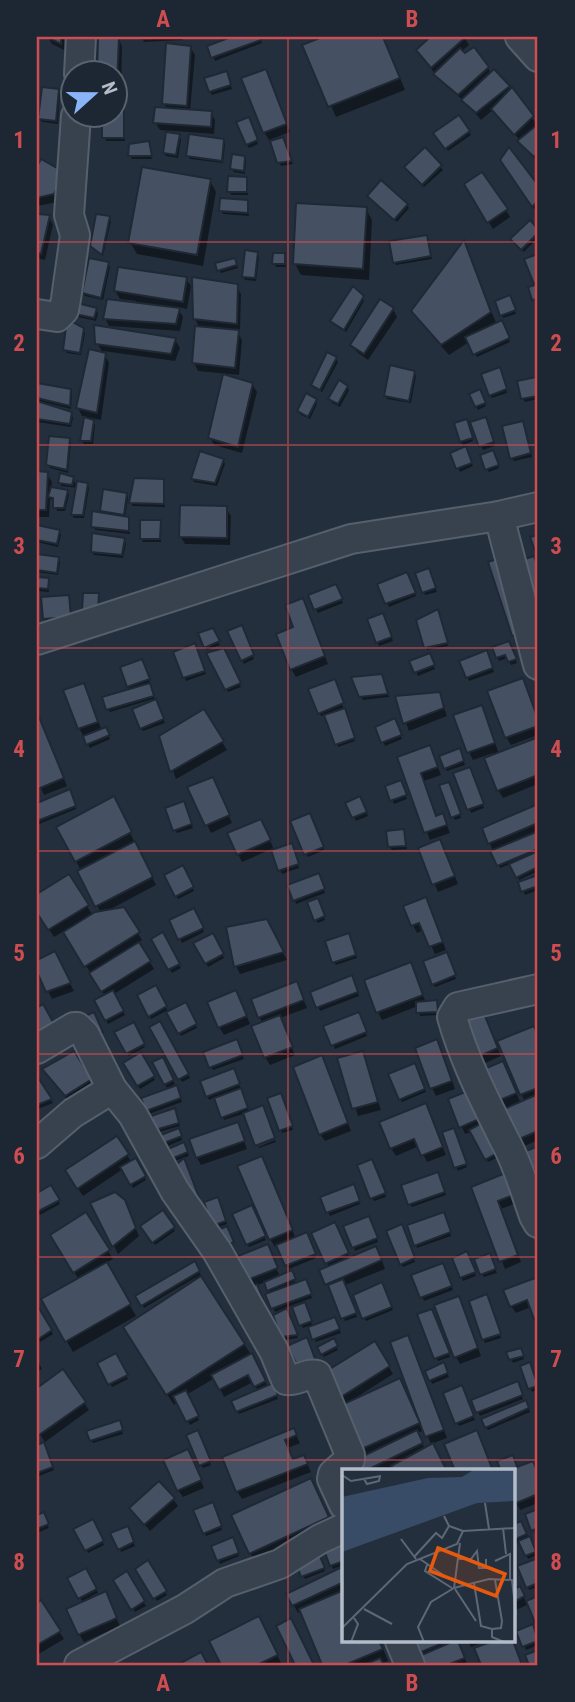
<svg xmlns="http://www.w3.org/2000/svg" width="575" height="1702" font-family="'Roboto Condensed',sans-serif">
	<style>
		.shadow { fill: #0007 }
		.building { fill: #455162; stroke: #1f2835; stroke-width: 2 }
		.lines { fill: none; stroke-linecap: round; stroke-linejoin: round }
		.street-casing { stroke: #565f6c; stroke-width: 32 }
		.street { stroke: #38414e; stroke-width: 28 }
		.grid { fill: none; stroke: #ce4d50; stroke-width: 2; stroke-opacity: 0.55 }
		.inset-river { fill: none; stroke: #394c67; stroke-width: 3.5 }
		.inset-road { fill: none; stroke: #5e6776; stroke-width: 2 }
		.view { fill: #e8590c; fill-opacity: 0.15; stroke: #e8590c; stroke-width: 3.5 }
		.inset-edge { fill: none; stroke: #b4bcc9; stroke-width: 3.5 }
		.neatline { fill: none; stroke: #ce4d50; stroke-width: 2.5 }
		.grid-label { font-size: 23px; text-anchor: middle; font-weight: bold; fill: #ce4d50 }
	</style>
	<rect width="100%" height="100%" fill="#242f3e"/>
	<g class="shadow">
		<path d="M48,37h16v13l-12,-6z"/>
		<path d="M142,37h40l1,3 -39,2z"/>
		<path d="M236,37h23l3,6 -47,18 -6,-14z"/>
		<path d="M326,37h57l22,53 -69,27 -31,-72z"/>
		<path d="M433,37h31l5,8 -8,7 27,16 3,6 21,16 26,36v32l-2,2 -42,-51 -13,11 -17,-19 -24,-20 -22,-31z"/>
		<path d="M118,38l4,8 -1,46h-5z"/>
		<path d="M190,47l5,8 -5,56 21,2 4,7 -1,14 -54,-4 -5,-8 12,-13 -3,-6z"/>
		<path d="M228,76l4,13 -20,6 -2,-3z"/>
		<path d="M269,78l21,54 -21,8 -5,-8z"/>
		<path d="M58,91l2,3 -2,30 -16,-2 -2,-3z"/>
		<path d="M116,104h7l2,3v34h-19l-2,-25h12z"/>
		<path d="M459,117l12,18 -23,16 -12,-18z"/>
		<path d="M250,122l8,22 -9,4 -2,-4z"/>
		<path d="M179,136l2,3 -3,19 -12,-2 -2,-3z"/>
		<path d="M223,141l2,3 -2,19 -33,-4 -2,-3z"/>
		<path d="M284,142l9,22 -12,2 -2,-4z"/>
		<path d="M148,143l4,16h-20l-2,-3z"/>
		<path d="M425,150l18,20 -19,17 -15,-17z"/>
		<path d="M509,150l29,38 -1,25 -30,-45z"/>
		<path d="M244,157l2,4 -1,13 -11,-2 -2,-3z"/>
		<path d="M42,162l21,12 -5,28 -21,4v-37z"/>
		<path d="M246,179l2,16h-17l-2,-4z"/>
		<path d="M210,181l6,11 -13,74 -66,-12 -7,-12z"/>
		<path d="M466,184l40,26 4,7 -17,12z"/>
		<path d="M369,197l38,8 2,3 -12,14z"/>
		<path d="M247,201l2,15 -26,-2 -2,-4z"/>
		<path d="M366,209l6,11 -3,60 -68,-5 -6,-11z"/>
		<path d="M37,216l12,1 4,8 -8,35 -8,-2z"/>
		<path d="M109,218l2,3 -8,35 -12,-10z"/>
		<path d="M530,222l8,9v7l-14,14 -10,-10z"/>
		<path d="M426,236l6,23 -36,6 -2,-3z"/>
		<path d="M463,243l34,82 4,-2 9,19 -33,15 -8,-15 -20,13 -29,-33 -7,-11z"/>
		<path d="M257,253l2,4 -3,24 -11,-1 -2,-4z"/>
		<path d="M284,255l2,12h-10l-2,-4z"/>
		<path d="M538,256v46l-2,1 -6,-15 7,-2 -11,-26z"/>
		<path d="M236,263l2,5 -17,5 -2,-3z"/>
		<path d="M108,264l2,3 -7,33 -18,-4 -2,-3z"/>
		<path d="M186,279l5,7 -4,23 -10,-2 6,10 -3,14 -71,-5 -4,-8 31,-14v-3l-16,-2 -5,-8z"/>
		<path d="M236,286l5,8 -1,37h-3l5,9 -3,35 -41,-4 -4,-8 6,-34 -5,-10z"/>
		<path d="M362,297l2,4 -18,31 -12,-7 -2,-4z"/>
		<path d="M511,300l5,14 -13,4 -1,-3z"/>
		<path d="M96,309l2,4 -2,8 -18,-4 -2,-3z"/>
		<path d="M393,309l4,8 -29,43 -11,-8 -5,-7z"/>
		<path d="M83,330l2,3 -4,22 -14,-2 -2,-3z"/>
		<path d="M175,340l5,8 -5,13 -72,-10 6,12 -8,57 -10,-2 4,7 -2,19h-9l-2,-3 4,-25h-4l-4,-8 26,-53 -7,-12z"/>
		<path d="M336,359l2,3 -16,30 -7,-4 -2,-3z"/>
		<path d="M414,372l2,4 -5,27 -24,-4 -2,-4z"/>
		<path d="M501,373l6,20 -15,5 -2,-3z"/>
		<path d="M535,379l3,20 -13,3 -2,-4z"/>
		<path d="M37,384l33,6 2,4 -1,15 -28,-7v3l28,9 2,4 -2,9 -34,-5z"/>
		<path d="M252,384l5,8 -15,61 -28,-8 -4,-8z"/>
		<path d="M347,387l2,3 -9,17 -8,-4 -2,-4z"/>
		<path d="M482,395l4,11 -8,4 -2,-4z"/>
		<path d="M315,400l2,4 -7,15 -9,-4 -2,-4z"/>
		<path d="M487,422l8,24 -12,4 -10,-27z"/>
		<path d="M468,424l5,17 -10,4 -2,-3z"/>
		<path d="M524,426l8,31 -18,4 -2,-3z"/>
		<path d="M69,440l2,3 -3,30 -18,-5 -2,-3z"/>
		<path d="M467,452l6,14 -13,6 -8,-18z"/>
		<path d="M494,456l5,12 -10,4 -2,-3z"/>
		<path d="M223,460l2,4 -8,22 -23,-4 -2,-3z"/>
		<path d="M37,473l10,1 5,8 -1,7 16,2 2,4 -4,16h-8l-3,-11 -4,-1 -1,18h-12z"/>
		<path d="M73,479l4,7 10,-1 2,3 -5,30h-10l-2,-3 5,-27 -16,-2 -1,-3z"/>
		<path d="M163,481l2,4v22l-33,-1 -1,-4z"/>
		<path d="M105,491l21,3 2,4 -3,20 5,4v12l-35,-4 -2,-4 8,-12z"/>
		<path d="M226,508l5,8 -1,29 -45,-1 -5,-8z"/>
		<path d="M160,522l1,20h-18l-2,-4z"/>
		<path d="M37,527l22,4 2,4 -3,12 -21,-5z"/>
		<path d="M124,540l2,3 -3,15 -29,-3 -2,-4z"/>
		<path d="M37,556l21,3 2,3 -2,13 -21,-3z"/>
		<path d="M430,574l7,18 -12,3 -1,-3z"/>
		<path d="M409,577l7,19 -27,11 -10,-22z"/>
		<path d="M37,579l10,1 2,12 -12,-1z"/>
		<path d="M337,589l6,14 -25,10 -8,-17z"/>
		<path d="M68,597l4,23 -25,2 -2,-3z"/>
		<path d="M306,608l22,56 -32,13 -5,-8 5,-41z"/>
		<path d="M439,614l9,32 -21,4 -2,-3z"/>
		<path d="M384,618l9,23 -14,5 -10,-26z"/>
		<path d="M212,630l8,15 -13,5 -2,-3z"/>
		<path d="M243,631l11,28 -10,5 -14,-32z"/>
		<path d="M510,646l7,17 -6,2 -3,-7 -9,3 -5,-13z"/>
		<path d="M196,649l10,25 -20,7 -11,-28z"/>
		<path d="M225,653l16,34 -13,5 -19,-38z"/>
		<path d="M429,655l6,14 -17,7 -6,-14z"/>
		<path d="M488,656l6,16 -25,9 -2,-4z"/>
		<path d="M143,664l7,18 -2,1 17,40 -22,8 -2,-3 12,-29 -43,13 -2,-3 23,-19 -3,-4z"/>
		<path d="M384,680l5,17 -26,3 -2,-4z"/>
		<path d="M523,680l15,39v16l-27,10 -5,-8z"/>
		<path d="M334,681l21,60 -17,6 -12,-33 -5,2 -2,-3z"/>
		<path d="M87,693l15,38 3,-2 5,10 -20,9 -11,-20z"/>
		<path d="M439,694l8,22 -38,15 -12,-33z"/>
		<path d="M203,712l24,38 -51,29 -15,-42z"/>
		<path d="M37,713l30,73 -23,9 -7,-15z"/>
		<path d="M485,715l14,39 36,-14 3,6v38l-35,14 -5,-8 -5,-37 -20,7 -4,-8z"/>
		<path d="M396,724l6,15 -17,7 -8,-18z"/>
		<path d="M461,753l4,12 -18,6 -2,-3z"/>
		<path d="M433,755l8,20 -17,6 13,36 9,6 4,10 -20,7 -31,-82z"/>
		<path d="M471,772l13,36 -13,5 -15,-39z"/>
		<path d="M402,785l5,14 -13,5 -7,-17z"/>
		<path d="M216,786l16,37 -21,10 -21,-45z"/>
		<path d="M450,787l11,31 -6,2 -2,-3z"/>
		<path d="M69,792l7,17 -39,16v-20z"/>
		<path d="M113,799l43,86 -51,27 18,-3 19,31 -4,3 16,26 -40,25 11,21 -17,9 -12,-24 9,-4 -41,-65 -10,6 -17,-27v-14l32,-20 24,40 8,-3 -22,-41 2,-1 -5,-10z"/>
		<path d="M360,799l8,17 -12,5 -8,-17z"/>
		<path d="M538,806v26l-3,2 3,6v31l-19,9 -8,-16 -11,4 -16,-39z"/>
		<path d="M185,807l8,21 -16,5 -2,-3z"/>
		<path d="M312,819l12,31 -16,7 -2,-3z"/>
		<path d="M265,828l9,22 19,-2 6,20 -17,6 -10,-25 -30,13 -4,-8z"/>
		<path d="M403,831l4,18 -15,1 -2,-3z"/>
		<path d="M444,848l14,36 -20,8 -18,-43z"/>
		<path d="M182,867l12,24 -16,8 -12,-23z"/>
		<path d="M538,877v13l-13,5 -5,-12z"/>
		<path d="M320,879l5,14 -29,11 -1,-4z"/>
		<path d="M319,903l6,17 -7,3 -2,-3z"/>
		<path d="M429,907l17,43 -11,4 -11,-24 -7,3 -4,-8z"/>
		<path d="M194,910l10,22 -22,11 -11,-22z"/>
		<path d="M266,921l21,39 -47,14 -4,-8z"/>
		<path d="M162,934l19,34 -9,5 -19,-34z"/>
		<path d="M212,935l12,23 -16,9 -12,-23z"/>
		<path d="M350,939l7,19 -21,7 -2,-3z"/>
		<path d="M54,953l20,38 -22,8 -15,-31v-7z"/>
		<path d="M448,958l8,21 -21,8 -2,-3z"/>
		<path d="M414,972l12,31 10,-1 3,13 -19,1 -2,-10 -36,14 -4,-8z"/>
		<path d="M353,981l6,15 -39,15 -8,-18z"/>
		<path d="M155,987l14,26 16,-9 12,24 -16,8 -13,-26 -17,9 -12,-23z"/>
		<path d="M300,991l7,17 -27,10 15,37 -25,10 -5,-8 -2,-34 -4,-6z"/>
		<path d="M240,1000l10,24 -26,11 -5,-8z"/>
		<path d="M360,1017l7,19 -32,13 -9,-22z"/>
		<path d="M486,1021l15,35 -20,9 -5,-8z"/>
		<path d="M133,1024l12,23 -16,9 -12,-23z"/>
		<path d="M160,1024l30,54 -8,4 -30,-54z"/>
		<path d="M533,1028l5,9v103l-22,10 -10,-43 -10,4 11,-40 14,33 4,-2 -26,-60z"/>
		<path d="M238,1044l6,15 -31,11 -2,-3z"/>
		<path d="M440,1049l15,40 -19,7 -4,-8z"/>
		<path d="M74,1053l21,34 -25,16 -21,-27z"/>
		<path d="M362,1053l19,57 -23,6 -19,-57z"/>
		<path d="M140,1054l15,26 -15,9 -15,-25z"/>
		<path d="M162,1059l13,25 -8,4 -13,-25z"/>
		<path d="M326,1065l25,66 -26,10 -5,-7z"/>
		<path d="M416,1068l10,24 -24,10 -2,-3z"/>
		<path d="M235,1073l14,39 -25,8 -9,-23 -6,3 -7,-18z"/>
		<path d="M37,1079l16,24 -15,6 -1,-2z"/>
		<path d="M178,1091l4,11 -33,12 -2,-3z"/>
		<path d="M282,1098l11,32 -11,3 -1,-3z"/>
		<path d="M450,1100l38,22 18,31 -18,9 -16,-30 -7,2z"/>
		<path d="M176,1113l4,13 -21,6 -2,-3z"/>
		<path d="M429,1113l17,42 -19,7 -8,-16 -23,10 -5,-8z"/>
		<path d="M241,1132l6,17 -46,16 -4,-7z"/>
		<path d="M455,1133l12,34 -9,4 -2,-4z"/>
		<path d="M180,1134l2,6 -14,6 -5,-10z"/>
		<path d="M116,1138l16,25 3,-2 11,19 -13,8 -10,-19 -40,27 -12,-18z"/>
		<path d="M275,1140l1,2 -17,6 -1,-1z"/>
		<path d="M186,1148l3,8 -14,5 -2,-3z"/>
		<path d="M508,1159l11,43 -18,7 20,53 -16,7 -32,-81 32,-12 -6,-14z"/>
		<path d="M374,1165l12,32 -12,4 -2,-3z"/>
		<path d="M265,1166l31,73 12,-1 8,20 -27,11 -11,-24 -3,2 -5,-8z"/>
		<path d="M439,1177l7,18 -34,12 -2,-3z"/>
		<path d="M51,1187l9,17 -20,11 -3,-6v-14z"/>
		<path d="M355,1190l5,14 -30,12 -8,-18z"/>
		<path d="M124,1201l15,35 -21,18 -25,-50z"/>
		<path d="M220,1203l7,21 -11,4 -2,-3z"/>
		<path d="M251,1207l15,33 -17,7 -15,-32z"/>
		<path d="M162,1212l13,19 -20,14 -13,-18z"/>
		<path d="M86,1215l27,44 -7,4 30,53 -63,36 -30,-52 36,-20 -27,-45z"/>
		<path d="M445,1217l6,19 -34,12 -1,-3z"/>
		<path d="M370,1221l8,21 -23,9 -1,-4z"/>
		<path d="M403,1230l12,32 -12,5 -2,-3z"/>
		<path d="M338,1232l12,27 30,-4 5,14 -40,16 12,32 -12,4 -18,-37 2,-17 -2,-4z"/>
		<path d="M468,1257l8,19 -13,5 -9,-22z"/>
		<path d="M491,1259l6,14 -13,4 -2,-3z"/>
		<path d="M272,1261l8,15 11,-3 5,11h11l5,14 -27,10 13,30 -13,2 -2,-3 3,-27 -1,-2 -10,4 -7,-17 3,-1 -6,-12 -10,4 3,3 -14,-8z"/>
		<path d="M194,1263l7,12 -2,1 53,80 16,31 6,2 4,10 -39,15 -6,-12 25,-11 -5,-9 -29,15 -9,-19 -29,17 13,25 -9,5 -12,-23 -4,3 -43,-66 65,-58 -1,-3 -51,30 -6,-11z"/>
		<path d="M444,1269l9,21 -29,11 -10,-25z"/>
		<path d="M536,1286l2,5v32l-7,-16 -15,6 -5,-7z"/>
		<path d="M383,1288l10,22 -27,11 -2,-3z"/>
		<path d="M488,1300l13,38 -16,5 -2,-4z"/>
		<path d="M462,1306l19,50 -21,8 -4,-7z"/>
		<path d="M37,1307l16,27 -13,8 -3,-5z"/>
		<path d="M306,1308l7,19 24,-5 4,11 -25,9 -7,-16 -6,2 -2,-3z"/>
		<path d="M433,1314l17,43 -12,4 -2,-3z"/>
		<path d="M408,1337l39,101 -16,6 -6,-14 -8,3 8,16 21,22h-50l-3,-4 -8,4h-23l-15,-67 -20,-32 47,-29 19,31 -36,23 1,2 62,18z"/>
		<path d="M333,1341l5,9 -14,7 -5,-9z"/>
		<path d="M509,1353h13l2,6 -11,4z"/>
		<path d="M116,1355l12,24 -16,8 -12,-23z"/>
		<path d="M37,1360l5,9 -5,3z"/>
		<path d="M443,1365l6,12 -17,7 -5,-12z"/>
		<path d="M522,1367l9,1 7,21 -6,3z"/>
		<path d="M62,1372l27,38 -44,32 -8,-12v-40z"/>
		<path d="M517,1383l6,16 -43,17 -7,-15z"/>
		<path d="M463,1390l12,30 -16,6 -2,-3z"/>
		<path d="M527,1405l3,7 -42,18 -2,-3z"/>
		<path d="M121,1426l2,8 -30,9 -2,-3z"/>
		<path d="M294,1431l6,12 -12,5 5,13 11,-4 7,15 -69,27 -5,-8z"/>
		<path d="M199,1436l12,29 -8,3 -2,-3z"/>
		<path d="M44,1444l10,26 -17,7v-30z"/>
		<path d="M192,1459l12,29 -21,9 -5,-7z"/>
		<path d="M518,1469l18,2 2,4v28l-18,7 -6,-12v-27h-11z"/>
		<path d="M317,1491l17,38 -77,35 -7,-11z"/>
		<path d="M173,1499l5,7 -28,25 -19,-23z"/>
		<path d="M214,1508l8,22 -16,6 -2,-3z"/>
		<path d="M538,1510v27l-1,1 -10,-23z"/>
		<path d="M43,1514l6,14 -12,5v-16z"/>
		<path d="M92,1522l12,23 -16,8 -12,-23z"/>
		<path d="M521,1523l16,32 -9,4 -8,-18 -6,3v-18z"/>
		<path d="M129,1531l6,15 -14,6 -8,-18z"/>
		<path d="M234,1542l5,14 -19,8 -7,-17z"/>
		<path d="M344,1543v22l-11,4 -2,-4z"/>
		<path d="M320,1559l5,12 -20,8 -2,-3z"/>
		<path d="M538,1560v27l-9,3 -9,-23z"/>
		<path d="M148,1563l19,32 -10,6 -20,-32z"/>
		<path d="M344,1568v73h36l8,20 -6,2v2h-58l-22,-54 -4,2 -10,-18z"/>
		<path d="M85,1570l13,23 -7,3 1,3 17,2 11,25 -36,16 -5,-8 4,-31 -14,-25z"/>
		<path d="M126,1574l20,32 -11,6 -20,-31z"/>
		<path d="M519,1588l8,15 11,-5v28l-9,-22 -15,7v-22l1,1z"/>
		<path d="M40,1603l24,36 -27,16v-50z"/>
		<path d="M263,1626l18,37 -5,2h-53l-12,-24z"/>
		<path d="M534,1630l4,15 -12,5 -8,-18z"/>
		<path d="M418,1641h23l3,6 9,-4 -1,-2h4l12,24h-46l3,-9z"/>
		<path d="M468,1641h19l-16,6z"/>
	</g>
	<g class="building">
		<path d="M47,37h14v7z"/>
		<path d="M98,37h21l-2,48h-1v-11h-19z"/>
		<path d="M140,37h43l-43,2z"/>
		<path d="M231,37h29l1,3 -50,18 -4,-12z"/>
		<path d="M322,37h61l17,41 -72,29 -26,-62z"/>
		<path d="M430,37h36l-35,31 -15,-18z"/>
		<path d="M166,43l25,3 -4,60 -25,-2z"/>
		<path d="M474,47l15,20 -31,28 -25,-21 27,-26 5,5z"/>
		<path d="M266,69l21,55 -24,9 -22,-55z"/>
		<path d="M494,69l16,17 -34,27 -15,-13z"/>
		<path d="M227,71l4,14 -22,7 -5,-14z"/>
		<path d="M42,87l17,2 -3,32 -18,-2z"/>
		<path d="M512,87l22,29 -20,19 -23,-26z"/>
		<path d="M116,102h8v36h-22v-22h14z"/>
		<path d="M155,107l57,4 -1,16 -58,-4z"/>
		<path d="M459,115l11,16 -25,18 -12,-16z"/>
		<path d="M249,117l9,23 -12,5 -10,-23z"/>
		<path d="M538,124v29l-4,4 -17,-16z"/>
		<path d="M166,132l14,2 -4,21 -13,-2z"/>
		<path d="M189,134l35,5 -2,22 -36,-5z"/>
		<path d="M283,137l9,24 -15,2 -7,-22z"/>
		<path d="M149,141l3,15h-24l1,-12z"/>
		<path d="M425,147l17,18 -20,20 -18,-18z"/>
		<path d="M509,147l29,38v16l-6,6 -32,-47z"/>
		<path d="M232,154l13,2 -1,15 -14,-2z"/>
		<path d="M41,159l23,13 -10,22 -17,4v-32z"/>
		<path d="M142,167l69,12 -14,76 -69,-12z"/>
		<path d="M482,172l26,37 -21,14 -23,-39z"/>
		<path d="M228,176l19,1v15h-20z"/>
		<path d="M381,180l27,24 -14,16 -27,-24z"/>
		<path d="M220,198l28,2v13l-29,-2z"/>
		<path d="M296,203l71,4 -4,62 -70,-5z"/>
		<path d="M37,214l13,1 -9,39 -4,-2z"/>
		<path d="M96,214l14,2 -8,39 -12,-9z"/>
		<path d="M530,220l8,9v4l-17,17 -11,-11z"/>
		<path d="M427,235l4,21 -38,7 -4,-22z"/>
		<path d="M464,240l27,72 -50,33 -30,-34z"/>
		<path d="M245,250l13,2 -3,26 -13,-1z"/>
		<path d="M273,253h12v11h-13z"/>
		<path d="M538,254v28l-4,2 -10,-25z"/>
		<path d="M89,258l20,4 -8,36 -19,-5z"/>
		<path d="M235,258l2,7 -20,6 -2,-8z"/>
		<path d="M118,267l69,10 -4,25 -69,-11z"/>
		<path d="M192,277l46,7 -1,40 -44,-5z"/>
		<path d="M538,284v15l-6,1 -4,-13z"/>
		<path d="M353,286l11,10 -20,34 -14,-9z"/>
		<path d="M510,295l6,15 -16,6 -5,-15z"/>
		<path d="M107,299l73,9 -4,16 -73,-5z"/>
		<path d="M380,299l14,9 -30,46 -14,-9z"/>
		<path d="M77,303l20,5 -3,10 -19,-4z"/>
		<path d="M67,319l17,9 -4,25 -17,-3z"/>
		<path d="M502,320l8,18 -37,17 -8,-18z"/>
		<path d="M94,325l82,13 -5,16 -76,-10z"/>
		<path d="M195,326l44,4 -4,38 -43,-5z"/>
		<path d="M89,349l17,4 -9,60 -21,-5z"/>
		<path d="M327,352l10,5 -17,33 -9,-5z"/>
		<path d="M390,365l25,6 -6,30 -25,-5z"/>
		<path d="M500,367l7,22 -18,7 -8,-22z"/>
		<path d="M223,374l30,9 -15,64 -30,-9z"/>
		<path d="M536,377l2,19 -17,3 -4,-18z"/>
		<path d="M339,380l9,6 -10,18 -10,-5z"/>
		<path d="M37,383l34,6 -1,17 -33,-8z"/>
		<path d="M480,389l6,14 -11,4 -6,-13z"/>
		<path d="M306,393l11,6 -9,18 -11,-6z"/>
		<path d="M37,401l35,11 -2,12 -33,-5z"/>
		<path d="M84,417l10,3 -3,21h-11z"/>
		<path d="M486,417l8,25 -15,5 -9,-25z"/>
		<path d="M467,419l6,19 -13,4 -6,-19z"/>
		<path d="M523,421l8,32 -21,6 -8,-33z"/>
		<path d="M49,436l21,2 -3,32 -21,-5z"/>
		<path d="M466,446l6,17 -16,6 -6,-16z"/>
		<path d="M493,450l6,15 -14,5 -5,-15z"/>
		<path d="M200,451l24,8 -9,24 -24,-4z"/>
		<path d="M37,471l11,1 -2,38h-9z"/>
		<path d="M60,473l14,4 -2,8 -14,-2z"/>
		<path d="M134,478l30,1v25l-35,-1z"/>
		<path d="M77,481l11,2 -5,32h-12z"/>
		<path d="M51,487l17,3 -4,18h-11v-10l-5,-1z"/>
		<path d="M103,489l24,4 -3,22 -24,-4z"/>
		<path d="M180,505l47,1v32l-48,-1z"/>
		<path d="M92,511l37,6v14l-38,-4z"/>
		<path d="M140,520h21l-1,19h-20z"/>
		<path d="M37,525l23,5 -3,14 -20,-4z"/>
		<path d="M92,533l33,5 -3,17 -31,-3z"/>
		<path d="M538,535v24l-8,-22z"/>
		<path d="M37,554l22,3 -2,16 -20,-3z"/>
		<path d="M534,556l4,12v34l-8,3 -14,-43z"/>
		<path d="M503,557l24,74 -15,5 -24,-74z"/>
		<path d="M429,568l7,20 -14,5 -7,-20z"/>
		<path d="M407,572l9,21 -31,11 -8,-20z"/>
		<path d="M37,577l12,1 -1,11 -11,-1z"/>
		<path d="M336,584l7,15 -29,11 -6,-15z"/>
		<path d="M83,593h16l-1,19 -16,-1z"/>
		<path d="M69,595l2,22 -28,2 -2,-22z"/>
		<path d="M303,598l22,58 -35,14 -14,-36 17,-7 -8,-22z"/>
		<path d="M438,609l10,34 -24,5 -8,-28z"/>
		<path d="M383,613l9,24 -16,6 -9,-24z"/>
		<path d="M242,625l12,30 -13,6 -14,-30z"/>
		<path d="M213,628l7,13 -16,7 -6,-15z"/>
		<path d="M509,641l8,18 -9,3 -3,-7 -9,3 -4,-11z"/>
		<path d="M195,643l10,28 -22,7 -10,-26z"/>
		<path d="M224,648l17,35 -16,7 -19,-37z"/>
		<path d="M487,650l6,18 -27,10 -7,-17z"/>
		<path d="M430,653l5,12 -21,8 -5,-12z"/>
		<path d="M142,659l8,20 -23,8 -7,-20z"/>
		<path d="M382,674l6,20 -29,3 -8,-20z"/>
		<path d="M523,678l15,41v7l-33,12 -18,-47z"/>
		<path d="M335,679l9,24 -26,11 -10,-25z"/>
		<path d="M84,683l14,39 -20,7 -15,-39z"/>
		<path d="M150,683l4,13 -48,14 -4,-13z"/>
		<path d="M440,692l4,16 -41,16 -8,-28z"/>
		<path d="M156,699l8,20 -24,10 -8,-20z"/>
		<path d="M482,705l13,38 -28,10 -14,-38z"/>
		<path d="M345,708l10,30 -20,7 -11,-30z"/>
		<path d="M204,709l20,32 -54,31 -11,-36z"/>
		<path d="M37,712l27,66 -26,11 -1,-4z"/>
		<path d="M395,718l7,17 -21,8 -6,-16z"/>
		<path d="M106,727l4,8 -24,10 -3,-9z"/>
		<path d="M536,738l2,6v31l-41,16 -13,-33z"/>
		<path d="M430,745l8,22 -17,6 15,43 7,-3 4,12 -23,8 -27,-76z"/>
		<path d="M460,748l4,13 -20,8 -5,-13z"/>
		<path d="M470,767l14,37 -17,6 -14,-37z"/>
		<path d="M213,777l17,38 -25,11 -18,-39z"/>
		<path d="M401,780l6,15 -17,6 -5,-15z"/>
		<path d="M449,782l12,32 -10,4 -12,-33z"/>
		<path d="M70,789l6,17 -39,15v-18z"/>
		<path d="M114,796l18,36 -57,30 -19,-35z"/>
		<path d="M360,796l7,16 -15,6 -7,-15z"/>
		<path d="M184,801l8,23 -19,7 -8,-23z"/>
		<path d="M538,804v19l-50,21 -6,-16z"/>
		<path d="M310,813l14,34 -20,8 -14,-34z"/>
		<path d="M261,819l10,21 -34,15 -10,-22z"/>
		<path d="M404,829l2,17 -18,1 -2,-16z"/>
		<path d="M536,832l2,17 -41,17 -7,-15z"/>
		<path d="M440,839l15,37 -23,9 -14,-37z"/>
		<path d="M135,841l18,36 -58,30 -18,-36z"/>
		<path d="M292,843l7,21 -21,7 -7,-21z"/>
		<path d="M538,851v16l-22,11 -7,-14z"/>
		<path d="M183,865l11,22 -19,10 -11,-22z"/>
		<path d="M319,873l6,16 -32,12 -6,-16z"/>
		<path d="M69,874l20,31 -41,25 -11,-17v-19z"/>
		<path d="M538,875v11l-17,6 -3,-10z"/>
		<path d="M426,897l17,45 -14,5 -10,-24 -8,3 -8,-20z"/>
		<path d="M318,898l7,18 -11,5 -7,-19z"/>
		<path d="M124,907l16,25 -56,35 -21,-35 32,-20z"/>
		<path d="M194,908l10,20 -26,12 -9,-20z"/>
		<path d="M267,919l17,33 -50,15 -8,-40z"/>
		<path d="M163,932l17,32 -12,6 -17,-31z"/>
		<path d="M213,933l11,21 -19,10 -12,-21z"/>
		<path d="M349,933l7,22 -24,8 -7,-22z"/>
		<path d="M139,942l12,19 -50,31 -12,-19z"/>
		<path d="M55,951l16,32 -25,9 -9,-20v-12z"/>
		<path d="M447,952l9,23 -24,10 -9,-24z"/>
		<path d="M411,962l12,33 -47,18 -12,-33z"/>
		<path d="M352,975l6,17 -42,16 -6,-16z"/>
		<path d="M297,981l7,19 -46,18 -7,-19z"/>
		<path d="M156,985l11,21 -19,11 -11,-22z"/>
		<path d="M113,990l11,21 -19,10 -11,-21z"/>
		<path d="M236,990l11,26 -29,12 -11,-26z"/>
		<path d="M437,1000l1,12 -22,1v-11z"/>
		<path d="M186,1002l11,22 -19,10 -12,-22z"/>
		<path d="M43,1004l14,25 -20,12v-33z"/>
		<path d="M483,1011l15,37 -23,10 -16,-37z"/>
		<path d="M94,1012l9,20 -13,6 -9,-20z"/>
		<path d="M359,1012l8,20 -36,14 -8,-20z"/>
		<path d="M280,1015l13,32 -29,11 -13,-32z"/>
		<path d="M160,1021l29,53 -11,6 -29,-53z"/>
		<path d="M134,1022l11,22 -19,10 -12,-22z"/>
		<path d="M534,1026l4,10v52l-18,7 -23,-54z"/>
		<path d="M237,1039l6,16 -34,13 -6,-16z"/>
		<path d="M437,1039l15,42 -22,8 -15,-41z"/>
		<path d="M74,1051l18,28 -27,17 -23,-27z"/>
		<path d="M363,1051l15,51 -26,7 -15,-51z"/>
		<path d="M141,1052l14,24 -18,10 -14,-23z"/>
		<path d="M322,1055l26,68 -29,12 -26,-68z"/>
		<path d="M163,1057l11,23 -10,5 -12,-23z"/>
		<path d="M503,1061l14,32 -27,11 -13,-32z"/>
		<path d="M415,1063l10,26 -26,11 -11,-26z"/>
		<path d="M234,1068l6,16 -34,13 -6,-16z"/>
		<path d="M37,1076l15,23 -15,6z"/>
		<path d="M177,1085l4,13 -35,13 -5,-13z"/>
		<path d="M241,1088l7,20 -27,10 -7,-20z"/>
		<path d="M475,1088l11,28 -27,12 -11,-29z"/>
		<path d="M281,1093l12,33 -14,5 -12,-33z"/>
		<path d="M538,1094v37l-28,12 -13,-31z"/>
		<path d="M426,1103l17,44 -22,9 -7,-17 -24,10 -11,-27z"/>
		<path d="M263,1105l12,33 -20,8 -12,-33z"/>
		<path d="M175,1108l4,15 -24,7 -4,-14z"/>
		<path d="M489,1119l16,30 -20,11 -16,-30z"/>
		<path d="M238,1122l7,19 -49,17 -7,-19z"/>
		<path d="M179,1128l3,8 -18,7 -3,-8z"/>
		<path d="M454,1128l13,36 -13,4 -12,-36z"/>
		<path d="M117,1136l12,18 -52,35 -12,-19z"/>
		<path d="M184,1142l4,10 -17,7 -3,-10z"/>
		<path d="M538,1146v22l-12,4 -7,-18z"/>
		<path d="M262,1156l31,74 -24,10 -32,-74z"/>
		<path d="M136,1158l10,18 -16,9 -10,-18z"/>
		<path d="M184,1158l21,55 -8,-2 -20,-47z"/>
		<path d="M372,1159l14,34 -16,6 -13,-34z"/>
		<path d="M438,1172l7,20 -37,13 -7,-20z"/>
		<path d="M508,1172l8,22 -18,7 20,54 -19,7 -28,-75z"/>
		<path d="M354,1184l6,17 -34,12 -6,-16z"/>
		<path d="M51,1185l9,15 -23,12v-19z"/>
		<path d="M115,1192l10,8 11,28 -24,19 -22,-44z"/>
		<path d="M218,1197l8,24 -14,5 -8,-24z"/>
		<path d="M252,1205l14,31 -20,9 -14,-31z"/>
		<path d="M163,1210l12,17 -23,16 -12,-17z"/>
		<path d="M86,1212l24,38 -37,23 -23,-38z"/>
		<path d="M444,1212l7,20 -37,14 -7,-21z"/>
		<path d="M369,1216l9,22 -26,10 -9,-22z"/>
		<path d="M335,1222l14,31 -24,11 -14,-31z"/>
		<path d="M402,1224l13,34 -15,7 -14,-34z"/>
		<path d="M227,1226l7,16 -9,4 -7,-16z"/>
		<path d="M307,1232l9,22 -31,12 -9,-21z"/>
		<path d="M268,1244l10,24 -36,14 -9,-24z"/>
		<path d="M376,1246l6,14 -57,25 -6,-15z"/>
		<path d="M467,1251l9,21 -16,6 -8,-20z"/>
		<path d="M490,1253l6,16 -16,6 -6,-16z"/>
		<path d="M195,1261l5,10 -59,35 -6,-10z"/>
		<path d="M107,1262l24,42 -66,38 -24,-43z"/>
		<path d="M443,1263l9,23 -32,12 -9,-23z"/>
		<path d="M292,1270l4,9 -29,12 -3,-9z"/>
		<path d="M201,1276l44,68 -79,51 -43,-68z"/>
		<path d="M535,1278l3,8v31l-4,2 -7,-19 -17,7 -7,-17z"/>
		<path d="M306,1279l6,15 -41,15 -6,-15z"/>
		<path d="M343,1279l14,34 -16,6 -13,-34z"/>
		<path d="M382,1282l10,25 -30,12 -9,-24z"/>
		<path d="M257,1284l11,27 -8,1 -11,-24z"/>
		<path d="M487,1294l14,40 -19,6 -13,-39z"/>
		<path d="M459,1296l19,52 -24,10 -20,-53z"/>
		<path d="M305,1302l7,19 -13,5 -7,-19z"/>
		<path d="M37,1305l15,25 -15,10z"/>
		<path d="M287,1308l11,27 -17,2 -8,-22z"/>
		<path d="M432,1309l18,44 -16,6 -17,-45z"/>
		<path d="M335,1317l5,12 -28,11 -4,-13z"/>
		<path d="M408,1335l36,95 -19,7 -35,-95z"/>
		<path d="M307,1337l11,30 -17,5 -14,-26z"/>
		<path d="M334,1338l4,8 -17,9 -4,-8z"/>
		<path d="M375,1341l15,25 -49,31 -16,-25z"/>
		<path d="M521,1348l3,8 -15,4 -3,-8z"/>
		<path d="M116,1353l12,22 -20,10 -11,-22z"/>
		<path d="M252,1353l14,28 -12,6 -6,-12 -29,15 -8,-15z"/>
		<path d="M444,1362l4,11 -19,8 -4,-10z"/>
		<path d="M530,1362l8,24 -10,3 -8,-23z"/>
		<path d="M63,1369l23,33 -47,33 -2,-3v-44z"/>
		<path d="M400,1378l20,45 -65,29 -18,-45z"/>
		<path d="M518,1381l5,14 -47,18 -5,-13z"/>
		<path d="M273,1383l5,12 -42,17 -5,-11z"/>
		<path d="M462,1385l12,31 -19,8 -12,-31z"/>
		<path d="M186,1390l13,26 -13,6 -13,-26z"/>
		<path d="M526,1400l3,8 -44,20 -4,-9z"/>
		<path d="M120,1420l3,10 -33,11 -4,-10z"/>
		<path d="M294,1428l3,7 -12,5 8,19 11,-4 4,9 -72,28 -14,-35z"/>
		<path d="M198,1430l13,31 -12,5 -13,-31z"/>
		<path d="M417,1430l6,13 -58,28h-5l-5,-11z"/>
		<path d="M477,1430l16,41h-38l-11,-27z"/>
		<path d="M44,1442l9,25 -16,6v-28z"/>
		<path d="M433,1443l14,28h-53l-3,-5z"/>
		<path d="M188,1449l14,31 -25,11 -14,-31z"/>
		<path d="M513,1455l4,12 16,-6 5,13v20l-24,10v-33h-13l-4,-10z"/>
		<path d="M311,1478l18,39 -80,37 -18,-39z"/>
		<path d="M159,1481l16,17 -31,27 -15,-17z"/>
		<path d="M213,1502l9,24 -19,8 -10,-24z"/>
		<path d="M538,1509v19l-7,3 -6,-17z"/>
		<path d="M44,1512l5,12 -12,5v-14z"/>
		<path d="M93,1519l11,22 -19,10 -12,-22z"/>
		<path d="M521,1521l6,13 -13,6v-16z"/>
		<path d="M128,1526l6,16 -16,8 -8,-17z"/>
		<path d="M530,1536l6,16 -11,4 -7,-15z"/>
		<path d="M233,1537l6,16 -22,8 -6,-15z"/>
		<path d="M344,1540v21l-14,5 -8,-21z"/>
		<path d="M319,1554l6,14 -24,9 -5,-14z"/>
		<path d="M538,1558v25l-12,5 -9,-22z"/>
		<path d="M148,1560l19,31 -14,8 -18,-30z"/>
		<path d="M344,1566v16l-52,24 -6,-12z"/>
		<path d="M86,1568l11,21 -19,10 -11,-21z"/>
		<path d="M127,1571l18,30 -14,9 -18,-30z"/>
		<path d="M520,1586l5,10 -11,6v-13z"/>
		<path d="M344,1590v51h35l4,8 -38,16h-23l-23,-56z"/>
		<path d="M106,1591l11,27 -39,17 -12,-26z"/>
		<path d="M538,1596v34l-12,-29z"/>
		<path d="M41,1600l20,31 -24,14v-42z"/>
		<path d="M259,1616l19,39 -21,10h-36l-12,-24z"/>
		<path d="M291,1618l23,47h-19l-19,-39z"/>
		<path d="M533,1624l5,17 -16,6 -6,-16z"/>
		<path d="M416,1641h26l1,2 -22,9z"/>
		<path d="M454,1641h4l7,17 -18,7h-27l-3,-8z"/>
		<path d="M493,1641h20l9,24h-41l-7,-17z"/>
		<path d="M538,1650v15h-9l-4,-10z"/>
		<path d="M201,1652l7,13h-31z"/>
		<path d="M380,1658l4,7h-20z"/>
	</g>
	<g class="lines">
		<defs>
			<g id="street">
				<path d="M520,37l18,20"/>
				<path d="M79,74l2,-37"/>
				<path d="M37,314l20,3 7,-7 2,-11 9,-64 -6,-20 7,-99"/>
				<path d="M499,516l39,149"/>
				<path d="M37,640l314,-101 148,-23 39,-9"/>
				<path d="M538,989l-80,18 -6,10c12,43 33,84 53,124 13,23 20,50 29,75l4,7"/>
				<path d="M37,1049l37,-22h3l8,8 27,54 21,26 42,76 42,60 57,100 12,29c11,2 21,-8 31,-5l33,80v4l-17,15 -1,5 12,26"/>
				<path d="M37,1144l36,-31 39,-24"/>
				<path d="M400,1641l10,24"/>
				<path d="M79,1665l106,-56 40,-26 55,-19 40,-25 24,-11"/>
			</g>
		</defs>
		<use href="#street" class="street-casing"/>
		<use href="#street" class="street"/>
	</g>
	<path class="grid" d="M288,37v1628M37,242h501M37,445h501M37,648h501M37,851h501M37,1054h501M37,1257h501M37,1460h501"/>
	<g transform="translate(342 1469)">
		<rect width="173" height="173" fill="#242f3e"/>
		<path d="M133,0h40v32l-38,2 -135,49v-55l86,-19 34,-1z" fill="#394c67"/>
		<path class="inset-river" d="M0,62l50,-19 124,-29"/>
		<path class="inset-road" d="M0,6l9,6 30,-5M22,10l3,5 12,-3 1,-5M143,34l4,26M102,47l5,10 14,5M161,59l3,26M59,70l15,20M118,74l-6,45 35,-9 23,1 4,35M72,88l22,-24 6,5 7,-12M78,90l26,18M115,90h14l6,-8 2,17h7v-9M153,92l15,-7v26M85,96l-2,6 27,17M132,114l7,43 11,3v8l12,5M113,120l21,32M22,140l28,15M0,159l65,-64 50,-20 6,-13 53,-3M150,160l9,-1 1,-7 -7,-41M9,173l7,-18 -4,-6M82,173l-6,-15 13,-25 23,-14"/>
		<path class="view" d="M96,79l67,26 -9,22 -66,-25z"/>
		<rect width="173" height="173" class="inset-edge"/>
	</g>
	<rect width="575" height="1702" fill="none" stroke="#1d2633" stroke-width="77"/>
	<g transform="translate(94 94) rotate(69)"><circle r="33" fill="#1d2633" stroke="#59626f" stroke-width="2"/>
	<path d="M0-5L12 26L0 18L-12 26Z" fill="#8ab4f8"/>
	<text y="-10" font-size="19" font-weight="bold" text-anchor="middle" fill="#b4bcc9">N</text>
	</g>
	<rect x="38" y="38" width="498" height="1626" class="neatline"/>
	<g class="grid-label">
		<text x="163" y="27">A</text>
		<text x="412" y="27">B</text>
		<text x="19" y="148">1</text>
		<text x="556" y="148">1</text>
		<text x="19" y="351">2</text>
		<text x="556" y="351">2</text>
		<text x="19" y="554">3</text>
		<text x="556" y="554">3</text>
		<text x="19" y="757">4</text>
		<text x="556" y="757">4</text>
		<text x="19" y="961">5</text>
		<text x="556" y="961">5</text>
		<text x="19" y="1164">6</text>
		<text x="556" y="1164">6</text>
		<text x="19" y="1367">7</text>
		<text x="556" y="1367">7</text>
		<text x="19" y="1570">8</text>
		<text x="556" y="1570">8</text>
		<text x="163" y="1691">A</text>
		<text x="412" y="1691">B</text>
	</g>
</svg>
